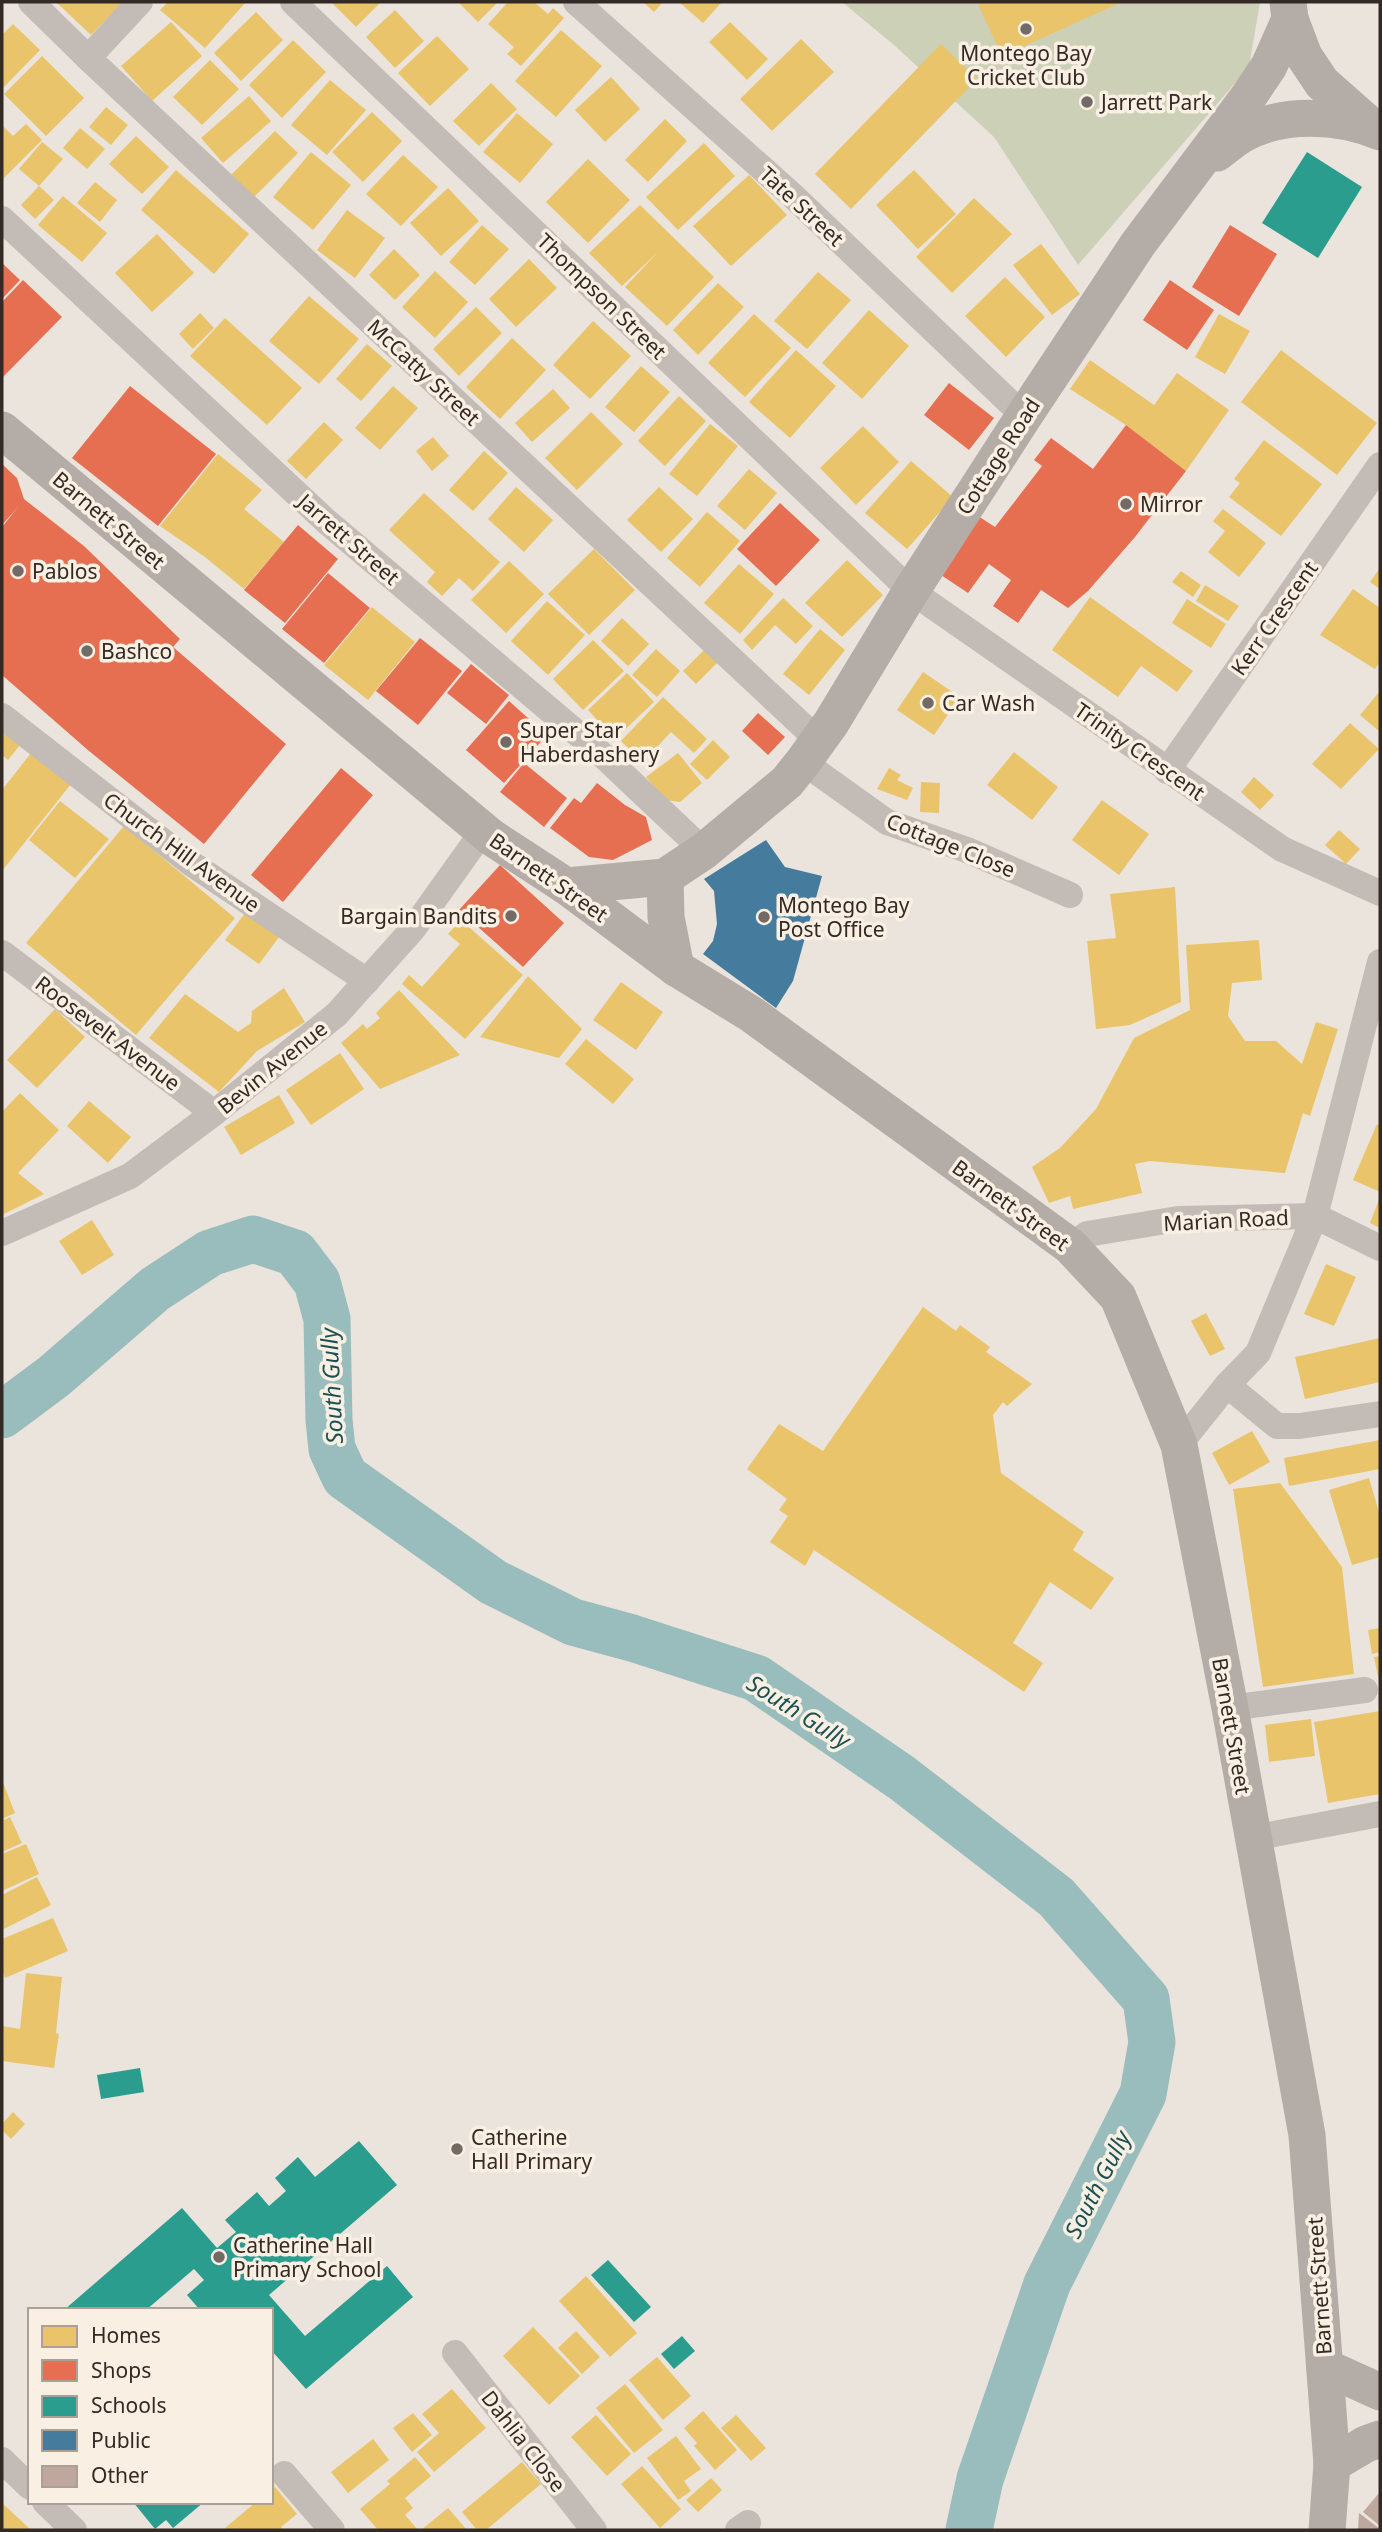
<svg xmlns="http://www.w3.org/2000/svg" width="1382" height="2532" font-family="'Noto Sans',sans-serif">
	<style>
		.green { fill: #ccd0b6 }
		.homes { fill: #e9c46a }
		.shops { fill: #e76f51 }
		.schools { fill: #2a9d8f }
		.public { fill: #457b9d }
		.lines { fill: none; stroke-linecap: round; stroke-linejoin: round }
		.river { stroke: #99bcbc; stroke-width: 47 }
		.building { fill: #bea89e }
		.street { stroke: #c3bcb6; stroke-width: 26 }
		.secondary { stroke: #b4aca6; stroke-width: 37 }
		.poi-dot { fill: #736a65; stroke: #f9efe2; stroke-width: 2.5 }
		.labels { text-anchor: middle; dominant-baseline: central; stroke-width: 7; stroke-linejoin: round; paint-order: stroke }
		.poi-label { font-size: 21px; fill: #332925; stroke: #f9efe2; text-anchor: start }
		.street-label { font-size: 21px; fill: #332925; stroke: #f9efe2 }
		.water-label { font-size: 23px; font-style: italic; fill: #1b5154; stroke: #f9efe2 }
	</style>
	<rect width="100%" height="100%" fill="#ebe4dc"/>
	<path class="green" d="M842,2h418l-11,65 -171,198 -84,-128 -100,-92z"/>
	<g class="homes">
		<path d="M56,2h67l-32,33z"/>
		<path d="M168,2h78l-41,46 -45,-38z"/>
		<path d="M331,2h50l-25,25z"/>
		<path d="M458,2h40l-20,20z"/>
		<path d="M508,2h26l14,12 5,-6 11,10 -43,48 -14,-12 7,-7 -26,-23z"/>
		<path d="M643,2h20l-9,10z"/>
		<path d="M679,2h43l-19,21z"/>
		<path d="M977,2h145l-120,54z"/>
		<path d="M395,10l29,31 -29,27 -29,-31z"/>
		<path d="M256,12l27,28 -42,41 -27,-28z"/>
		<path d="M171,22l31,34 -50,45 -31,-35z"/>
		<path d="M730,22l38,37 -21,21 -38,-38z"/>
		<path d="M13,24l27,26 -38,39v-54z"/>
		<path d="M561,30l41,36 -46,51 -41,-36z"/>
		<path d="M437,36l32,33 -39,37 -32,-33z"/>
		<path d="M801,39l33,33 -62,59 -32,-32z"/>
		<path d="M293,40l33,32 -44,46 -33,-33z"/>
		<path d="M941,44l36,35 -126,130 -36,-35z"/>
		<path d="M42,56l42,42 -38,38 -42,-42z"/>
		<path d="M210,60l29,29 -37,36 -29,-28z"/>
		<path d="M611,77l29,32 -35,33 -30,-32z"/>
		<path d="M330,80l36,30 -39,45 -36,-30z"/>
		<path d="M491,83l26,26 -38,37 -26,-25z"/>
		<path d="M249,96l22,25 -48,42 -22,-25z"/>
		<path d="M106,107l22,18 -17,20 -22,-18z"/>
		<path d="M372,112l30,29 -39,41 -31,-30z"/>
		<path d="M517,113l36,31 -33,39 -37,-31z"/>
		<path d="M665,119l22,22 -39,41 -23,-22z"/>
		<path d="M26,124l16,16 -40,40v-55l11,11z"/>
		<path d="M80,128l25,21 -18,20 -24,-21z"/>
		<path d="M275,131l23,22 -44,44 -23,-22z"/>
		<path d="M136,136l33,31 -27,27 -33,-30z"/>
		<path d="M42,142l21,17 -24,27 15,14 -19,19 -14,-14 18,-19 -20,-17z"/>
		<path d="M704,143l31,33 -57,54 -32,-33z"/>
		<path d="M311,152l40,33 -38,45 -40,-33z"/>
		<path d="M403,155l35,32 -37,39 -35,-32z"/>
		<path d="M588,159l42,41 -42,43 -42,-41z"/>
		<path d="M176,170l73,64 -35,40 -73,-64z"/>
		<path d="M914,170l42,44 -38,35 -42,-44z"/>
		<path d="M749,175l38,40 -56,51 -38,-40z"/>
		<path d="M95,182l22,18 -17,22 -23,-19z"/>
		<path d="M448,188l31,33 -38,35 -31,-33z"/>
		<path d="M63,196l44,37 -25,29 -44,-37z"/>
		<path d="M974,198l38,36 -60,59 -36,-36z"/>
		<path d="M640,205l74,72 -47,49 -42,-39 33,-35 -36,34 -33,-33z"/>
		<path d="M347,210l38,28 -30,40 -38,-28z"/>
		<path d="M482,225l27,24 -34,36 -26,-23z"/>
		<path d="M157,234l37,39 -42,39 -37,-39z"/>
		<path d="M1041,244l39,50 -28,21 -39,-50z"/>
		<path d="M394,249l26,26 -25,25 -26,-25z"/>
		<path d="M529,259l28,29 -41,39 -27,-28z"/>
		<path d="M435,271l33,31 -33,36 -33,-31z"/>
		<path d="M818,272l33,28 -44,49 -33,-28z"/>
		<path d="M1005,277l40,40 -39,40 -41,-41z"/>
		<path d="M718,283l26,24 -46,48 -25,-25z"/>
		<path d="M309,296l50,43 -40,45 -50,-43z"/>
		<path d="M476,307l26,26 -43,43 -26,-27z"/>
		<path d="M869,310l40,36 -47,53 -40,-36z"/>
		<path d="M200,313l14,15 -21,21 -14,-15z"/>
		<path d="M754,314l37,34 -46,49 -37,-34z"/>
		<path d="M1219,314l31,17 -25,43 -30,-17z"/>
		<path d="M225,318l77,70 -35,37 -77,-69z"/>
		<path d="M593,321l38,35 -41,43 -37,-34z"/>
		<path d="M512,338l34,32 -46,49 -34,-32z"/>
		<path d="M367,344l25,22 -31,35 -25,-22z"/>
		<path d="M796,350l40,36 -46,52 -41,-36z"/>
		<path d="M1281,350l96,73 -40,52 -96,-73z"/>
		<path d="M1090,360l64,45 23,-32 52,37 -43,61 -60,-46 -56,-36z"/>
		<path d="M641,366l29,26 -36,40 -29,-25z"/>
		<path d="M393,386l25,22 -38,42 -25,-22z"/>
		<path d="M553,389l17,19 -38,34 -17,-19z"/>
		<path d="M679,396l27,25 -41,45 -27,-25z"/>
		<path d="M591,412l32,32 -46,46 -32,-32z"/>
		<path d="M324,422l19,18 -37,39 -19,-18z"/>
		<path d="M710,424l28,22 -41,50 -28,-22z"/>
		<path d="M863,426l36,36 -43,43 -36,-37z"/>
		<path d="M433,437l16,19 -17,15 -16,-20z"/>
		<path d="M1264,440l58,44 -41,52 -52,-39 11,-14 -6,-4z"/>
		<path d="M484,451l24,22 -35,38 -24,-21z"/>
		<path d="M218,454l44,36 -18,19 40,33 -40,47 -39,-32 -45,-31z"/>
		<path d="M911,461l42,36 -46,52 -42,-36z"/>
		<path d="M749,469l28,24 -32,37 -28,-24z"/>
		<path d="M516,487l37,33 -29,32 -36,-33z"/>
		<path d="M659,487l34,32 -32,33 -34,-32z"/>
		<path d="M424,493l76,69 -27,29 -14,-13 -17,18 -15,-14 8,-10 -46,-42z"/>
		<path d="M1223,509l43,34 -27,34 -31,-25 17,-21 -12,-10z"/>
		<path d="M707,512l33,29 -40,46 -33,-29z"/>
		<path d="M594,549l41,41 -46,45 -41,-41z"/>
		<path d="M847,560l36,35 -41,42 -37,-34z"/>
		<path d="M509,561l35,33 -38,39 -35,-33z"/>
		<path d="M739,564l35,30 -34,40 -36,-31z"/>
		<path d="M1380,568v21l-10,-7z"/>
		<path d="M1181,571l20,14 -8,12 -21,-15z"/>
		<path d="M1205,585l34,21 -11,15 -32,-20z"/>
		<path d="M1353,589l27,19v54l-5,7 -55,-34z"/>
		<path d="M1090,597l103,74 -16,21 -36,-26 -23,31 -66,-47z"/>
		<path d="M783,598l30,28 -17,18 -21,-19 -23,25 -9,-10z"/>
		<path d="M1187,599l39,25 -15,24 -39,-25z"/>
		<path d="M547,601l38,34 -37,40 -37,-34z"/>
		<path d="M372,607l43,35 -47,58 -44,-35z"/>
		<path d="M622,618l27,26 -21,22 -27,-25z"/>
		<path d="M820,629l25,21 -36,45 -26,-21z"/>
		<path d="M593,640l31,31 -41,39 -30,-31z"/>
		<path d="M656,649l24,22 -23,26 -25,-22z"/>
		<path d="M705,649l13,13 -22,22 -13,-13z"/>
		<path d="M923,672l37,25 -26,38 -37,-25z"/>
		<path d="M627,673l27,29 -39,37 -27,-29z"/>
		<path d="M1380,691v41l-20,-17z"/>
		<path d="M663,697l44,42 -13,14 -23,-21 -28,30 -22,-21z"/>
		<path d="M2,721l22,19 -16,20 -6,-5z"/>
		<path d="M1350,723l29,26 -38,40 -29,-25z"/>
		<path d="M713,740l17,17 -23,23 -17,-16z"/>
		<path d="M1014,752l44,35 -26,33 -45,-35z"/>
		<path d="M31,753l40,31 -69,87v-81z"/>
		<path d="M678,753l24,30 -22,19 -14,-2 -20,-23z"/>
		<path d="M889,768l12,7 -4,5 16,8 -6,12 -30,-11z"/>
		<path d="M1254,777l20,18 -14,15 -19,-18z"/>
		<path d="M921,782l19,1 -1,30 -19,-1z"/>
		<path d="M1102,800l47,34 -30,41 -47,-35z"/>
		<path d="M60,801l49,38 -34,39 -46,-38z"/>
		<path d="M124,826l111,92 -99,117 -110,-92z"/>
		<path d="M1339,830l21,19 -14,15 -21,-19z"/>
		<path d="M1175,887l6,115 -51,23 -34,4 -9,-88 29,-3 -6,-44z"/>
		<path d="M248,909l34,24 -23,31 -34,-24z"/>
		<path d="M461,920l62,55 -58,64 -63,-55 7,-9 13,12 38,-43 -12,-10z"/>
		<path d="M1259,940l3,40 -30,3 -4,33 17,25h31l26,23 14,-42 22,7 -28,87 -7,-3 -18,60 -135,-12 -15,3 7,29 -69,16 -3,-13 -21,7 -17,-36 28,-19 36,-39 38,-71 56,-28 -4,-65z"/>
		<path d="M528,976l54,53 -23,29 -79,-21z"/>
		<path d="M621,982l42,30 -27,38 -43,-30z"/>
		<path d="M284,988l21,34 -48,29 -38,41 -70,-54 36,-44 53,38 13,-9 1,-12z"/>
		<path d="M399,990l61,65 -80,34 -39,-46 22,-19 4,5 13,-11 -4,-5z"/>
		<path d="M55,1009l30,28 -48,51 -30,-28z"/>
		<path d="M586,1039l48,40 -21,25 -48,-40z"/>
		<path d="M340,1053l24,36 -53,36 -25,-35z"/>
		<path d="M20,1093l39,37 -41,43 26,21 -42,21v-103z"/>
		<path d="M279,1095l16,28 -54,32 -17,-28z"/>
		<path d="M89,1101l42,36 -23,26 -41,-37z"/>
		<path d="M1377,1124l3,2v66l-27,-12z"/>
		<path d="M1380,1197v31l-10,-5z"/>
		<path d="M92,1220l22,35 -32,20 -23,-34z"/>
		<path d="M1326,1264l30,13 -22,49 -30,-12z"/>
		<path d="M923,1307l33,24 4,-6 30,22 -4,5 46,32 -25,22 -4,-4 -10,13 8,58 83,59 -11,18 41,28 -23,32 -41,-28 -37,61 30,20 -19,29 -210,-142 -9,16 -35,-24 18,-26 -9,-6 8,-11 -40,-30 32,-45 44,27z"/>
		<path d="M1206,1313l19,36 -15,7 -19,-35z"/>
		<path d="M1380,1338v44l-75,17 -10,-42z"/>
		<path d="M1252,1431l18,31 -41,23 -17,-32z"/>
		<path d="M1380,1440v29l-91,17 -5,-28z"/>
		<path d="M1369,1478l11,38v41l-28,8 -23,-75z"/>
		<path d="M1280,1483l62,84 12,107 -91,13 -30,-198z"/>
		<path d="M1380,1628v24l-8,2 -4,-24z"/>
		<path d="M1380,1656v25h-1l-5,-24z"/>
		<path d="M1380,1711v83l-52,9 -14,-81z"/>
		<path d="M1311,1719l4,37 -46,6 -4,-37z"/>
		<path d="M2,1780l13,33 -13,6z"/>
		<path d="M10,1817l12,26 -20,9v-31z"/>
		<path d="M26,1844l13,30 -37,17v-37z"/>
		<path d="M37,1877l14,28 -49,25v-35z"/>
		<path d="M53,1918l15,33 -63,27 -3,-8v-31z"/>
		<path d="M26,1973l36,4 -6,56 3,1 -5,34 -52,-7v-35l18,3z"/>
		<path d="M13,2112l12,12 -14,15 -9,-9v-6z"/>
		<path d="M586,2276l51,57 -27,24 -51,-56z"/>
		<path d="M533,2327l47,49 -31,29 -46,-49z"/>
		<path d="M576,2331l24,26 -18,17 -24,-26z"/>
		<path d="M657,2357l34,39 -28,24 -34,-40z"/>
		<path d="M625,2384l38,46 -29,23 -38,-45z"/>
		<path d="M452,2389l34,39 -52,44 -17,-20 22,-19 -17,-19z"/>
		<path d="M703,2411l34,39 -22,20 -21,-24 3,-3 -13,-15z"/>
		<path d="M413,2413l19,22 -20,17 -19,-24z"/>
		<path d="M596,2415l35,39 -24,22 -36,-39z"/>
		<path d="M736,2415l30,33 -15,13 -30,-33z"/>
		<path d="M676,2436l25,33 -17,12 7,10 -13,9 -31,-42z"/>
		<path d="M373,2439l16,21 -41,33 -17,-21z"/>
		<path d="M415,2457l16,19 -26,22 8,10 -8,7 13,15h-40l-18,-21 30,-25 -3,-3z"/>
		<path d="M522,2462l19,22 -55,46h-9l-15,-18z"/>
		<path d="M642,2466l39,43 -21,19 -39,-44z"/>
		<path d="M711,2478l11,12 -24,22 -12,-12z"/>
		<path d="M275,2487l22,27 -16,13 3,3h-57l-2,-2 31,-26h15v-13z"/>
		<path d="M2,2503l28,26 -1,1h-27z"/>
		<path d="M448,2508l19,22h-46z"/>
	</g>
	<g class="shops">
		<path d="M1230,225l47,29 -38,62 -47,-29z"/>
		<path d="M2,263l18,17 -18,19z"/>
		<path d="M23,280l39,37 -60,61v-76z"/>
		<path d="M1170,280l44,30 -27,40 -44,-30z"/>
		<path d="M949,383l45,35 -25,32 -45,-35z"/>
		<path d="M130,386l86,68 -58,72 -86,-68z"/>
		<path d="M1126,425l60,46 -51,66 -47,54 -20,17 -27,-18 -23,33 -25,-17 18,-26 -22,-16 -21,29 -30,-20 40,-57 17,11 47,-61 -8,-6 17,-22 42,31z"/>
		<path d="M2,464l15,14 7,21 60,47 96,93 -7,8 113,97 -82,100 -115,-93 -87,-76v-148l16,-20 -16,18z"/>
		<path d="M780,503l40,37 -44,46 -39,-37z"/>
		<path d="M298,525l40,34 -53,64 -41,-33z"/>
		<path d="M328,573l42,35 -46,55 -42,-34z"/>
		<path d="M420,638l42,33 -44,54 -42,-34z"/>
		<path d="M471,664l38,31 -23,29 -39,-31z"/>
		<path d="M509,701l38,34 -43,48 -38,-33z"/>
		<path d="M758,713l27,24 -17,18 -26,-24z"/>
		<path d="M524,763l43,35 -23,29 -44,-35z"/>
		<path d="M341,768l32,27 -90,107 -32,-27z"/>
		<path d="M597,783l28,22 21,12 6,23 -39,20 -24,-3 -39,-29 24,-30 7,5z"/>
		<path d="M500,865l64,58 -41,44 -64,-57z"/>
	</g>
	<g class="schools">
		<path d="M1307,152l55,35 -44,71 -56,-35z"/>
		<path d="M140,2068l4,24 -43,7 -4,-24z"/>
		<path d="M359,2141l38,44 -128,110 36,41 82,-70 26,31 -107,92 -35,-39v-40h-71l-13,-15 17,-15 -10,-11 -48,41h-82l118,-102 35,40 19,-16 -11,-12 32,-28 12,14 17,-15 -11,-13 23,-21 17,20z"/>
		<path d="M608,2260l43,47 -17,15 -43,-47z"/>
		<path d="M682,2336l13,15 -21,18 -13,-15z"/>
		<path d="M133,2502h71l-31,26 -7,-8 -11,9z"/>
	</g>
	<path class="public" d="M766,840l19,27 37,9 -29,105 -17,27 -73,-54 10,-13 4,-17 -3,-33 -10,-12z"/>
	<g class="lines">
		<path class="river" d="M2,1415l51,-38 102,-88 55,-36 43,-14 42,14 22,29 10,37 2,101 3,29 13,28 148,105 80,40 59,16 124,40 146,100 154,119 90,102 6,43 -9,52 -96,190 -67,195 -11,51"/>
	</g>
	<g class="building">
		<path d="M1380,2492v34l-17,-14z"/>
		<path d="M1359,2513l21,16v1h-22z"/>
	</g>
	<g class="lines">
		<g class="street">
			<path d="M31,2l57,56 730,682"/>
			<path d="M293,2l618,589 371,258 98,44"/>
			<path d="M576,2l217,194 231,220"/>
			<path d="M88,58l52,-56"/>
			<path d="M2,219l324,302 270,228 108,102"/>
			<path d="M2,716l190,148 175,117"/>
			<path d="M803,762l84,60 80,28 103,45"/>
			<path d="M1167,771l213,-306"/>
			<path d="M2,953l212,160"/>
			<path d="M2,1233l128,-57 84,-63 123,-99 76,-85 70,-98"/>
			<path d="M1070,1246l17,-12 91,-15 137,-3 65,32"/>
			<path d="M1227,1385l50,41h23l80,-12"/>
			<path d="M1179,1445l48,-60 31,-32 57,-137 65,-254"/>
			<path d="M1230,1708l135,-18"/>
			<path d="M1253,1838l127,-24"/>
			<path d="M455,2353l139,177"/>
			<path d="M2,2460l28,27"/>
			<path d="M284,2474l48,56"/>
			<path d="M45,2502l29,28"/>
			<path d="M738,2530l10,-7"/>
		</g>
		<g class="secondary">
			<path d="M1290,19l14,37 18,27 50,44"/>
			<path d="M1217,153c8,-6 17,-14 26,-19 40,-22 96,-19 137,-2"/>
			<path d="M2,430l489,407 75,49 110,82 75,46 319,232 48,51 61,148 51,263 77,427 25,329 -5,66"/>
			<path d="M665,877l1,40 10,51"/>
			<path d="M566,886l99,-9 39,-26 83,-69 16,-20 28,-39 80,-132 113,-175 114,-172 111,-148 20,-30 21,-47 -2,-17"/>
			<path d="M1325,2367l55,25"/>
			<path d="M1332,2464l34,-20 14,-5"/>
		</g>
	</g>
	<g class="poi-dot">
		<circle cx="1026" cy="29" r="7"/>
		<circle cx="1087" cy="102" r="7"/>
		<circle cx="1126" cy="504" r="7"/>
		<circle cx="18" cy="571" r="7"/>
		<circle cx="87" cy="651" r="7"/>
		<circle cx="928" cy="703" r="7"/>
		<circle cx="506" cy="742" r="7"/>
		<circle cx="511" cy="916" r="7"/>
		<circle cx="764" cy="917" r="7"/>
		<circle cx="457" cy="2149" r="7"/>
		<circle cx="219" cy="2257" r="7"/>
	</g>
	<g class="labels">
		<g class="poi-label">
			<text x="1026" y="53" text-anchor="middle">Montego Bay<tspan x="1026" dy="24">Cricket Club</tspan></text>
			<text x="1101" y="102">Jarrett Park</text>
			<text x="1140" y="504">Mirror</text>
			<text x="32" y="571">Pablos</text>
			<text x="101" y="651">Bashco</text>
			<text x="942" y="703">Car Wash</text>
			<text x="520" y="730">Super Star<tspan x="520" dy="24">Haberdashery</tspan></text>
			<text x="778" y="905">Montego Bay<tspan x="778" dy="24">Post Office</tspan></text>
			<text x="497" y="916" text-anchor="end">Bargain Bandits</text>
			<text x="471" y="2137">Catherine<tspan x="471" dy="24">Hall Primary</tspan></text>
			<text x="233" y="2245">Catherine Hall<tspan x="233" dy="24">Primary School</tspan></text>
		</g>
		<g class="street-label">
			<text transform="translate(802 206) rotate(43)">Tate Street</text>
			<text transform="translate(602 296) rotate(44)">Thompson Street</text>
			<text transform="translate(424 372) rotate(43)">McCatty Street</text>
			<text transform="translate(998 456) rotate(-57)">Cottage Road</text>
			<text transform="translate(109 520) rotate(40)">Barnett Street</text>
			<text transform="translate(349 539) rotate(41)">Jarrett Street</text>
			<text transform="translate(1274 618) rotate(-55)">Kerr Crescent</text>
			<text transform="translate(1140 751) rotate(35)">Trinity Crescent</text>
			<text transform="translate(951 845) rotate(22)">Cottage Close</text>
			<text transform="translate(182 852) rotate(36)">Church Hill Avenue</text>
			<text transform="translate(549 877) rotate(35)">Barnett Street</text>
			<text transform="translate(108 1033) rotate(37)">Roosevelt Avenue</text>
			<text transform="translate(272 1067) rotate(-39)">Bevin Avenue</text>
			<text transform="translate(1011 1205) rotate(36)">Barnett Street</text>
			<text transform="translate(1226 1220) rotate(-3)">Marian Road</text>
			<text transform="translate(1232 1726) rotate(80)">Barnett Street</text>
			<text transform="translate(1319 2286) rotate(-94)">Barnett Street</text>
			<text transform="translate(524 2441) rotate(52)">Dahlia Close</text>
		</g>
		<g class="water-label">
			<text transform="translate(331 1386) rotate(-93)">South Gully</text>
			<text transform="translate(799 1711) rotate(32)">South Gully</text>
			<text transform="translate(1097 2184) rotate(-63)">South Gully</text>
		</g>
	</g>
	<rect width="1382" height="2532" fill="none" stroke="#332925" stroke-width="7"/>
	<rect x="28" y="2308" width="245" height="196" fill="#f9efe2" stroke="#aaa096" stroke-width="2"/>
	<rect x="42" y="2326" width="35" height="21" fill="#e9c46a" stroke="#aaa096" stroke-width="2"/>
	<text x="91" y="2343" font-size="21" fill="#332925">Homes</text>
	<rect x="42" y="2360" width="35" height="21" fill="#e76f51" stroke="#aaa096" stroke-width="2"/>
	<text x="91" y="2378" font-size="21" fill="#332925">Shops</text>
	<rect x="42" y="2396" width="35" height="21" fill="#2a9d8f" stroke="#aaa096" stroke-width="2"/>
	<text x="91" y="2413" font-size="21" fill="#332925">Schools</text>
	<rect x="42" y="2430" width="35" height="21" fill="#457b9d" stroke="#aaa096" stroke-width="2"/>
	<text x="91" y="2448" font-size="21" fill="#332925">Public</text>
	<rect x="42" y="2466" width="35" height="21" fill="#bea89e" stroke="#aaa096" stroke-width="2"/>
	<text x="91" y="2483" font-size="21" fill="#332925">Other</text>
</svg>
